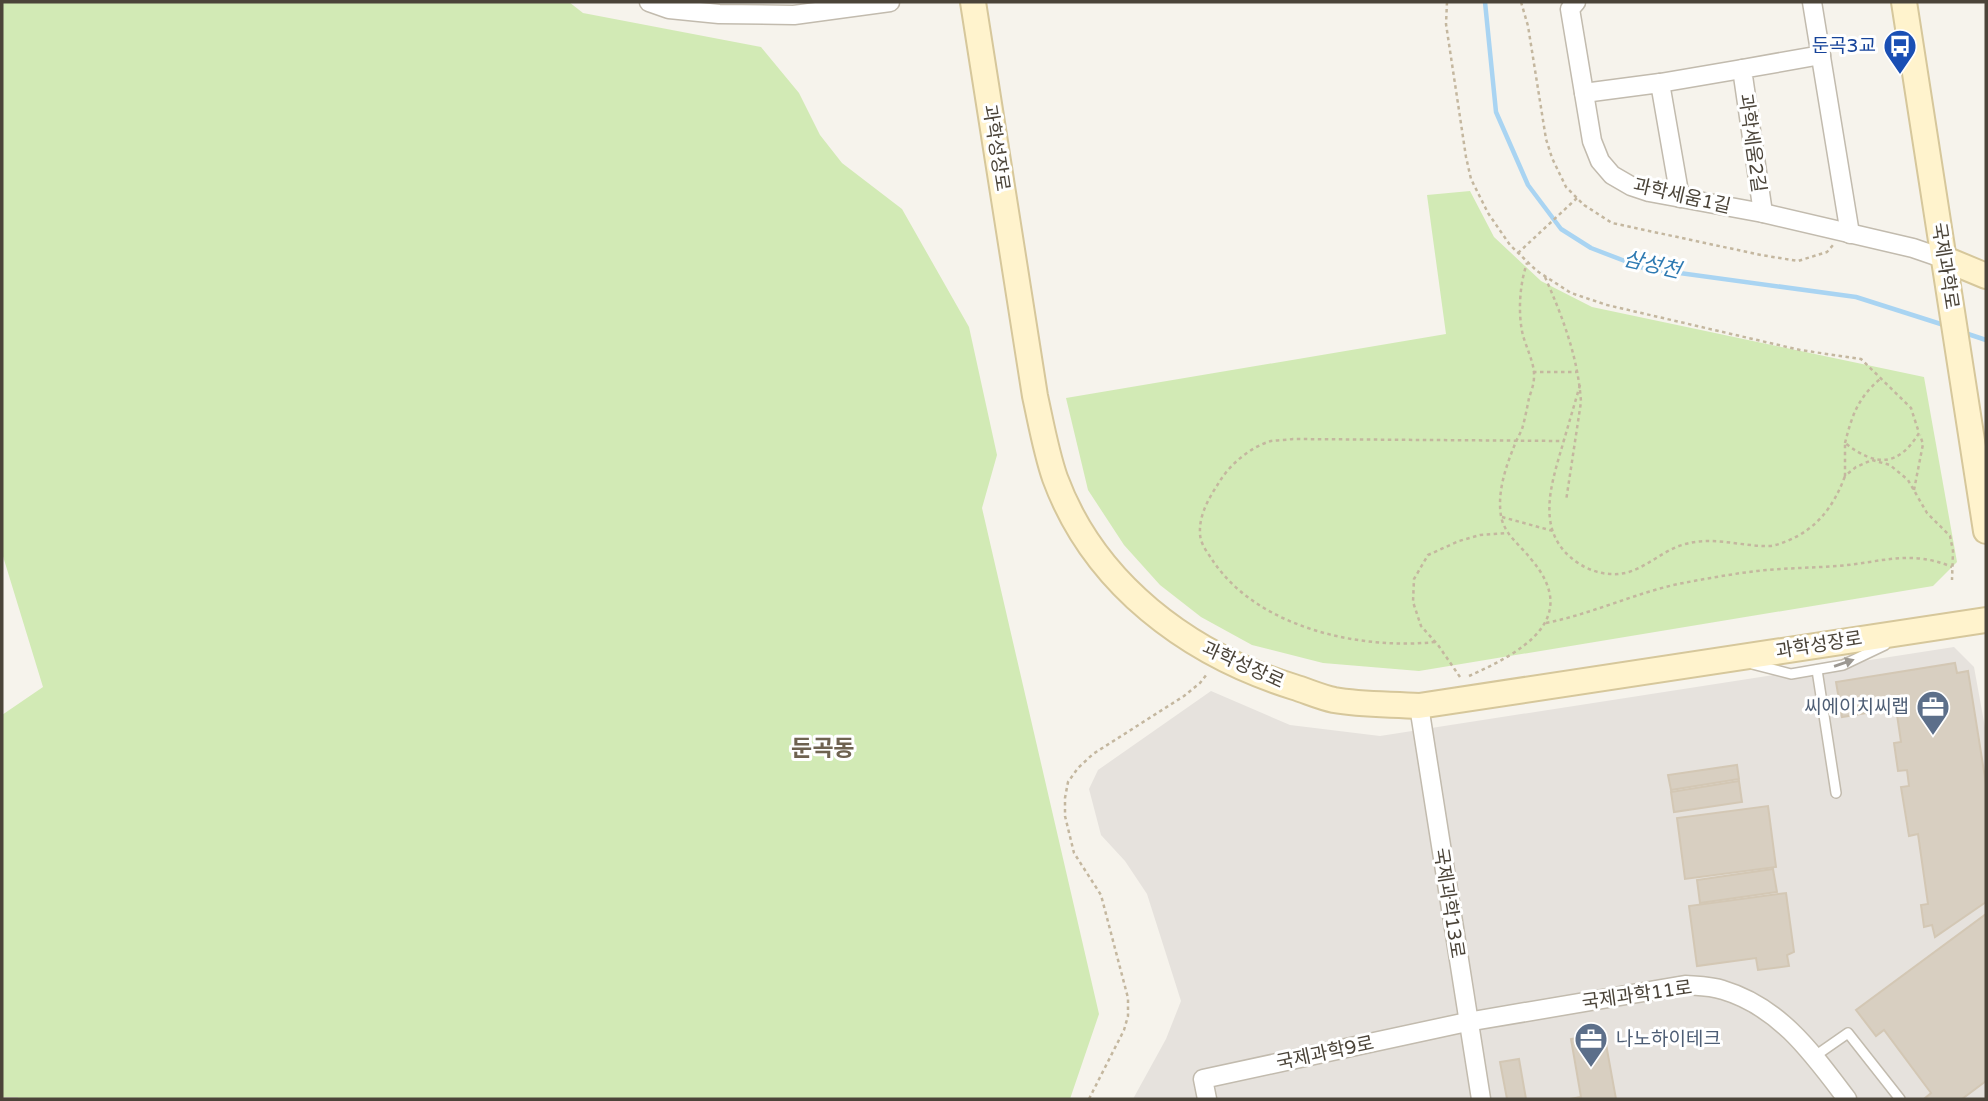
<svg xmlns="http://www.w3.org/2000/svg" width="1988" height="1101" font-family="'Varela Round','Noto Sans KR',sans-serif">
	<style>
		.industrial { fill: #e6e2dd }
		.green { fill: #d2eab5 }
		.lines { fill: none; stroke-linecap: round; stroke-linejoin: round }
		.stream { stroke: #a9d4f2; stroke-width: 4.5 }
		.building { fill: #d8cfc1; stroke: #d3c7b4; stroke-width: 2 }
		.highway-tunnel { stroke: #d4d0c8; stroke-width: 32; stroke-dasharray: 32 16; stroke-linecap: butt }
		.lane-casing { stroke: #c2bbae; stroke-width: 12 }
		.street-casing { stroke: #c2bbae; stroke-width: 21 }
		.secondary-casing { stroke: #d6c79b; stroke-width: 28 }
		.path { stroke: #c4b79f; stroke-width: 2.5; stroke-dasharray: 3.5 3.5; stroke-linecap: butt }
		.lane { stroke: #fff; stroke-width: 9 }
		.street { stroke: #fff; stroke-width: 18 }
		.secondary { stroke: #fff3cd; stroke-width: 24 }
		.oneway { fill: #9c9892 }
		.labels { text-anchor: middle; dominant-baseline: central; stroke-width: 6; stroke-linejoin: round; paint-order: stroke }
		.transit-label { font-size: 19px; fill: #164399; stroke: #fff; text-anchor: end }
		.street-label { font-size: 19px; fill: #4b4439; stroke: #fff }
		.service-label { font-size: 19px; fill: #4e5e75; stroke: #fff; text-anchor: end }
		.water-label { font-size: 21px; font-style: italic; fill: #2e7ab2; stroke: #fff }
		.quarter-label { font-size: 23px; font-weight: bold; fill: #6e6250; stroke: #fff }
	</style>
	<rect width="100%" height="100%" fill="#f6f3ec"/>
	<path class="industrial" d="M1954,647l20,20 12,66v366h-853l33,-60 15,-38 -34,-107 -22,-33 -24,-26 -12,-46 9,-19 113,-79 79,34 90,11z"/>
	<g class="green">
		<path d="M2,2h567l14,11 178,34 38,46 21,42 22,28 60,46 67,118 28,128 -15,53 117,506 -29,85h-1068v-384l41,-28 -41,-134z"/>
		<path d="M1470,191l24,46 47,44 51,26 332,70 33,185 -24,24 -514,85 -96,-8 -71,-18 -51,-28 -41,-32 -36,-40 -36,-55 -22,-92 380,-64 -19,-139z"/>
	</g>
	<g class="lines">
		<g class="stream">
			<path d="M1485,2l11,110 32,73 33,44 30,19 52,20 213,29 91,29"/>
			<path d="M1965,333l21,7"/>
		</g>
	</g>
	<g class="building">
		<path d="M1955,663l2,10 11,-2 18,113v118l-51,35 -3,-12 -8,2 -3,-22 7,-1 -10,-70 -9,2 -8,-49 8,-1 -2,-16 -9,1 -4,-28 7,-1 -5,-34 -54,9 -6,-35z"/>
		<path d="M1737,765l2,14 -68,11 -3,-15z"/>
		<path d="M1739,781l3,21 -68,10 -3,-20z"/>
		<path d="M1768,806l8,61 -91,12 -8,-61z"/>
		<path d="M1773,869l4,23 -77,11 -3,-23z"/>
		<path d="M1786,893l8,59 -7,3 2,11 -31,4 -2,-12 -59,8 -8,-60z"/>
		<path d="M1986,914v167l-24,18h-38l7,-6 -47,-63 -8,6 -20,-26z"/>
		<path d="M1604,1033l12,66h-46l11,-2 -10,-58z"/>
		<path d="M1519,1059l7,40h-19l-7,-37z"/>
	</g>
	<g class="lines">
		<path class="highway-tunnel" d="M2,1097v2"/>
		<defs>
			<g id="lane">
				<path d="M1752,664l39,10 52,-9 42,-20"/>
				<path d="M1817,670l19,123"/>
				<path d="M1815,1056l33,-23 52,66"/>
			</g>
			<g id="street">
				<path d="M649,2l20,7 50,5 75,1 96,-13"/>
				<path d="M1576,2l-6,7 22,132 8,20 12,14 19,11 18,6 114,21 150,35 32,11"/>
				<path d="M1812,2l38,232"/>
				<path d="M1660,83l82,-14"/>
				<path d="M1584,93l76,-10 20,115"/>
				<path d="M1763,213l-21,-144 79,-14"/>
				<path d="M1419,706l62,393"/>
				<path d="M1207,1099l-4,-20 264,-57 218,-37c12,1 26,1 38,5 57,17 90,64 124,109"/>
			</g>
			<g id="secondary">
				<path d="M973,2l62,394c6,27 11,56 20,82 39,106 133,176 239,209 13,4 26,10 40,13 27,5 57,4 85,6l567,-86"/>
				<path d="M1904,2l82,529"/>
				<path d="M1945,259l41,17"/>
			</g>
		</defs>
		<use href="#lane" class="lane-casing"/>
		<use href="#street" class="street-casing"/>
		<use href="#secondary" class="secondary-casing"/>
		<g class="path">
			<path d="M1447,2l-1,22 20,133 5,22 17,34 22,32 27,26 34,22 36,12 193,45 61,9 50,49 8,25c-21,34 -43,34 -74,10v33l11,-9 16,-7 18,5 18,15 19,33 23,23 3,15 -1,29"/>
			<path d="M1521,2l7,24 18,113 6,19 14,29 18,18 28,18 149,32 37,6 29,-9 6,-7"/>
			<path d="M1518,253l59,-55"/>
			<path d="M1545,277c18,41 33,80 36,125l-15,99"/>
			<path d="M1533,372h43"/>
			<path d="M1580,385c-6,21 -12,41 -18,62 -12,41 -27,87 16,116 15,10 34,14 51,9 19,-6 34,-21 53,-27 30,-10 59,2 89,1 6,-1 11,-3 16,-5 30,-12 47,-35 58,-65"/>
			<path d="M1845,443c7,-28 13,-45 35,-64"/>
			<path d="M1914,490l9,-46 -3,-9"/>
			<path d="M1502,517l51,14"/>
			<path d="M1546,623c45,-9 87,-29 132,-39 26,-5 53,-10 79,-13 27,-3 53,-3 80,-5 42,-3 73,-17 115,1"/>
			<path d="M1435,642c-75,8 -177,-14 -222,-81 -5,-8 -13,-17 -13,-28 -1,-18 9,-35 18,-49 11,-19 32,-37 53,-43 7,-1 15,-1 22,-2l271,2"/>
			<path d="M1469,676c51,-23 114,-56 62,-117 -11,-14 -27,-25 -30,-43 -4,-24 5,-50 14,-72 2,-5 5,-10 7,-15 3,-10 5,-21 7,-31 2,-6 5,-14 5,-21 1,-14 -9,-31 -12,-46 -4,-21 -2,-48 5,-68"/>
			<path d="M1460,677l-22,-32 -17,-19 -8,-24 1,-23 14,-24 31,-14 21,-6 27,-2"/>
			<path d="M1089,1099l35,-69 4,-14v-18l-27,-103 -27,-42 -9,-37v-18l3,-16 10,-14 15,-14 91,-58 16,-13 7,-9"/>
		</g>
		<use href="#lane" class="lane"/>
		<use href="#street" class="street"/>
		<use href="#secondary" class="secondary"/>
	</g>
	<defs><path id="oneway-solid" d="M-6-.8H1V-3.2L6.5 0L1 3.2V.8H-6Z" transform="scale(1.75)"/></defs>
	<use class="oneway" href="#oneway-solid" transform="translate(1844 663) rotate(-19)"/>
	<defs>
		<symbol id="bus-pin" viewBox="-11 -11 22 30"><path d="M0 17L-7.5 6A9.5 9.5 0 1 1 7.5 6Z" fill="#1a4fb4" stroke="#fff"/><path d="M-5-6H5V4H4V6H2V4H-2V6H-4V4H-5ZM-3.5-4V0h7V-4ZM-3.5 1.2v1.5H-2V1.2ZM2 1.2v1.5H3.5V1.2Z" fill="#fff"/></symbol>
		<symbol id="office-pin" viewBox="-11 -11 22 30"><path d="M0 17L-7.5 6A9.5 9.5 0 1 1 7.5 6Z" fill="#5c6f8a" stroke="#fff"/><path d="M-6-3h4V-5.5h4V-3h4V5H-6ZM-1-4.5V-3h2v-1.5ZM-6 0V1H6V0Z" fill="#fff"/></symbol>
	</defs>
	<g fill-rule="evenodd">
		<use href="#bus-pin" x="1881" y="27" width="38" height="52"/>
		<use href="#office-pin" x="1914" y="688" width="38" height="52"/>
		<use href="#office-pin" x="1572" y="1020" width="38" height="52"/>
	</g>
	<g class="labels">
		<g class="transit-label">
			<text x="1876" y="46">둔곡3교</text>
		</g>
		<g class="street-label">
			<text transform="translate(1752 143) rotate(82)">과학세움2길</text>
			<text transform="translate(996 148) rotate(81)">과학성장로</text>
			<text transform="translate(1682 196) rotate(13)">과학세움1길</text>
			<text transform="translate(1945 266) rotate(81)">국제과학로</text>
			<text transform="translate(1819 645) rotate(-9)">과학성장로</text>
			<text transform="translate(1243 665) rotate(24)">과학성장로</text>
			<text transform="translate(1449 903) rotate(81)">국제과학13로</text>
			<text transform="translate(1637 995) rotate(-8)">국제과학11로</text>
			<text transform="translate(1325 1053) rotate(-12)">국제과학9로</text>
		</g>
		<g class="service-label">
			<text x="1909" y="707">씨에이치씨랩</text>
			<text x="1616" y="1039" text-anchor="start">나노하이테크</text>
		</g>
		<g class="water-label">
			<text transform="translate(1652 265) rotate(13)">삼성천</text>
		</g>
		<g class="quarter-label">
			<text x="823" y="749">둔곡동</text>
		</g>
	</g>
	<rect width="1988" height="1101" fill="none" stroke="#4b4439" stroke-width="7"/>
</svg>
